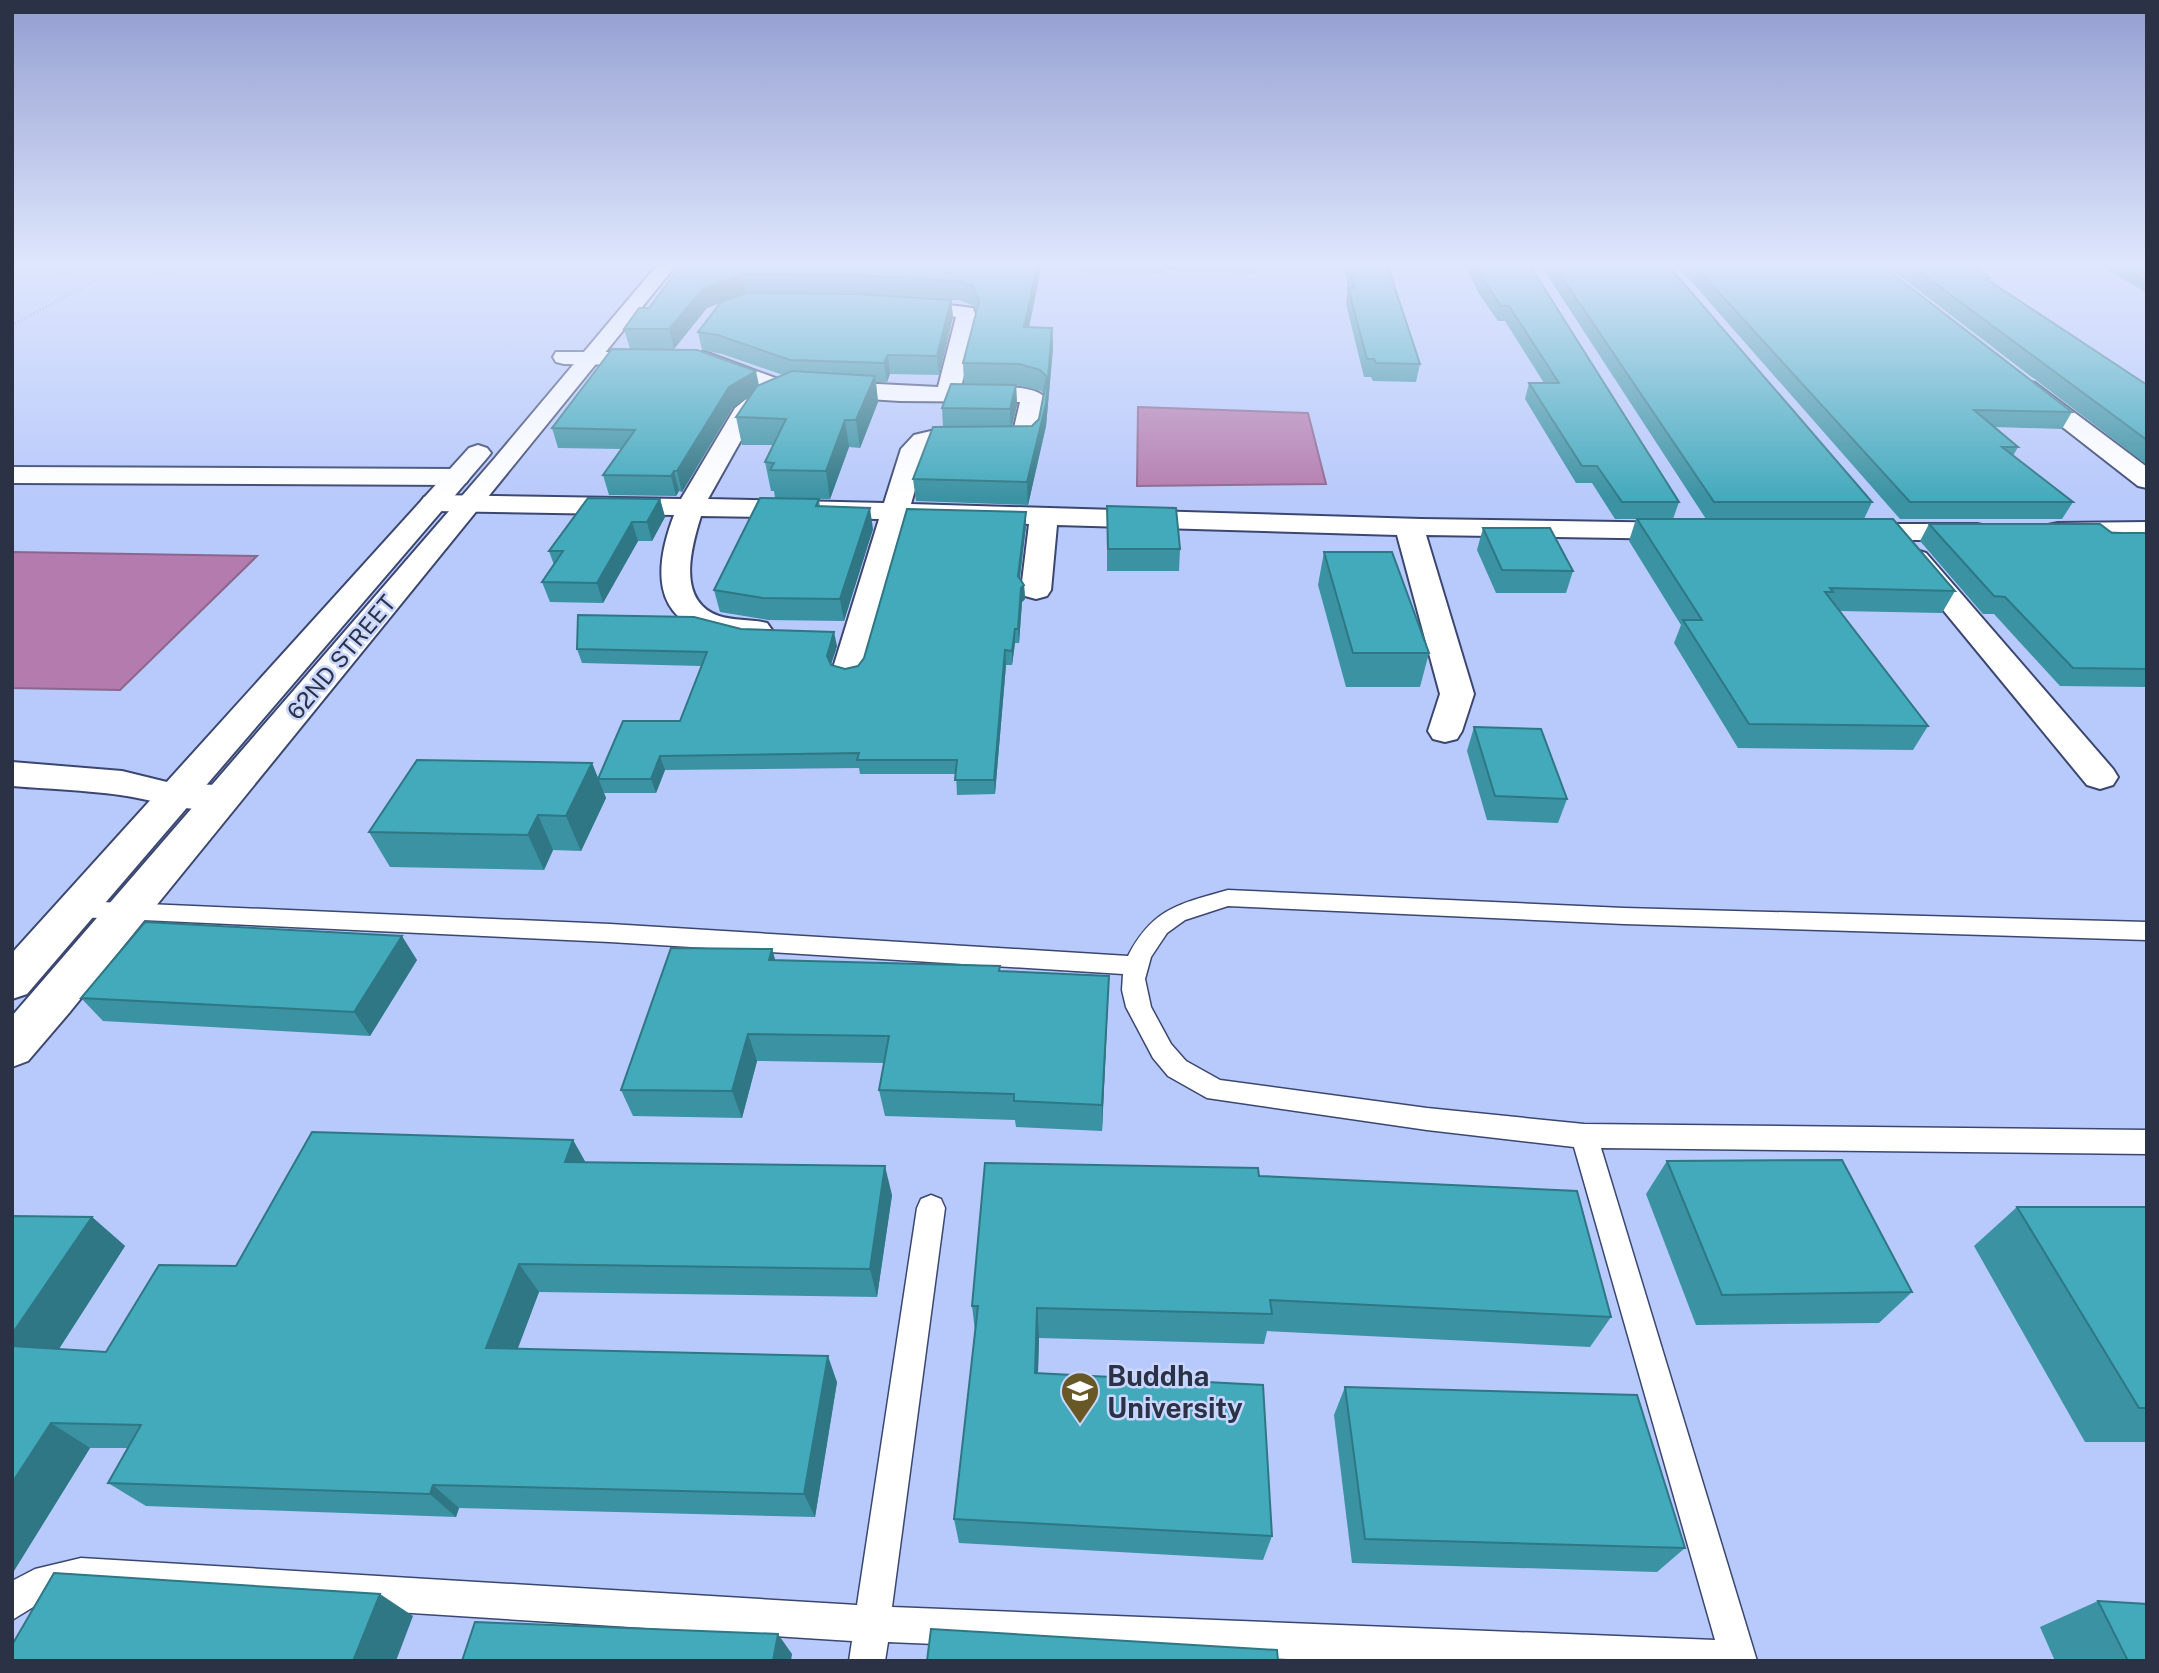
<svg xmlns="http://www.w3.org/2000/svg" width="2159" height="1673" font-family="'Public Sans',sans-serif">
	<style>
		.water { fill: #b47cae; stroke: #8b668e; stroke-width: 2 }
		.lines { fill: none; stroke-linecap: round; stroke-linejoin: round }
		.lane-casing { stroke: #3b4771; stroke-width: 3 }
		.street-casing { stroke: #3b4771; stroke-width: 4 }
		.secondary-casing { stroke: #3b4771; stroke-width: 4 }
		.path { stroke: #8694bb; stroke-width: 2.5; stroke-dasharray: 1 2.5; stroke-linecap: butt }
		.lane { fill: #fff; fill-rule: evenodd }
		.street { fill: #fff; fill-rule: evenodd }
		.secondary { fill: #fff; fill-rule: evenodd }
		.wall { fill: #3a92a2; fill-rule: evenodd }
		.shaded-wall { fill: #2f7784 }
		.building { fill: #43aabc; stroke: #2f7784; stroke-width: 2 }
		.labels { text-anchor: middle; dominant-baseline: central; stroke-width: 5; stroke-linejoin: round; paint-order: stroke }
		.street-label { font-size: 23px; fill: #2b3245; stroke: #c9d6ff }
		.near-poi-label { font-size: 28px; font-weight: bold; fill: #2b3245; stroke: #c9d6ff; text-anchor: start }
	</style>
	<rect width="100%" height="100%" fill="#b8c9fb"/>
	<g class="water">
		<path d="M1138,407l170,6 18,71 -189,2z"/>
		<path d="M12,552l245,4 -137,134 -108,-2z"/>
	</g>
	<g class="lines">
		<defs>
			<path id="lane" d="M1228,890l396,18 523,14v18l-523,-16 -396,-18 -43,14 -18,13 -16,24 -6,22 6,28 20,37 15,17 34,19 207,28 157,16 563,6v24l-546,-6 156,513h-419l-450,-19 -3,19h-36l3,-20 -771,-49 -38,9 -31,19v-39l23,-12 46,-11 776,47 60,-397 4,-9 10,-4 10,4 4,9 -53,399 823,33 -141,-493 -147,-17 -220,-32 -39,-22 -15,-18 -27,-51 -4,-17 1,-16 -513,-32 -532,-25 -8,-2 -3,-6 3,-6 8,-2 532,23 518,32c25,-48 51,-52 100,-66z"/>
			<g id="street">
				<path d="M900,299l73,9 5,15 -17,64c20,1 73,-5 84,11l-8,42 -4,5 -102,2 -5,4 -15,53 510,15 262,4 10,2 4,6 -4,6 -10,2 -257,-4 48,159 -12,37 -5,8 -12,3 -12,-3 -5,-8 12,-37 -43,-159 -340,-10 -6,65 -4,6 -11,3 -11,-3 -4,-6 8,-66 -122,-4 -43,151 -4,7 -12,3 -12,-3 -4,-7 47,-152 -178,-3c-10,32 -25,85 18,100 15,5 32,3 48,7l5,7 -5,7c-18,4 -36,1 -54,-3 -63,-16 -58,-69 -39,-119l-240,-4 -10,-2 -4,-6 4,-6 10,-2 247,4 54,-91 10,-8 21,-10 -64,-24 -138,-2 -8,-2 -3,-5 3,-5h149l73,27 160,8 18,-70 -63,-8 -3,-4 3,-4zM789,394l111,7 120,1 -7,30 -82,-1 -17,4 -13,14 -17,54 -176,-4 46,-82c10,-9 27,-12 35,-23z"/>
				<path d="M2027,381l8,2 112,84v21l-9,-2 -119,-93 -4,-5 4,-5z"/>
				<path d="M12,467l445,2 9,2 4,6 -4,6 -9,2 -445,-2z"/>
				<path d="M2147,522v16l-89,1 -10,-2 -4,-6 4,-6 10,-2z"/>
				<path d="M1851,524h126l10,2 4,6 -4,6 -10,2h-126l-10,-2 -4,-6 4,-6z"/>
				<path d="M1916,550l10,3 187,216 5,8 -5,8 -13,4 -13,-4 -181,-220 -5,-6 5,-6z"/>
				<path d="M12,762l110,9 53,13 48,1 13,3 6,9 -6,9c-42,11 -76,-6 -116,-11 -36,-5 -72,-6 -108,-9z"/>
			</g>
			<g id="secondary">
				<path d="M658,264h19l-608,749 -41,48 -16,6v-51l482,-557z"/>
				<path d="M478,445l9,3 4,5 -4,5 -460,536 -15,5v-46l457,-505z"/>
			</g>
		</defs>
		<use href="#lane" class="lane-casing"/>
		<use href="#street" class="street-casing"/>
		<use href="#secondary" class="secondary-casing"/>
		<g class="path">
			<path d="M44,264c41,28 121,10 168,0"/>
			<path d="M12,325l86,-46"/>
		</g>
		<use href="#lane" class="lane"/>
		<use href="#street" class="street"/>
		<use href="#secondary" class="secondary"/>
	</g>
	<g class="wall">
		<path d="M682,264h360l-13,63 23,1 1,20 -7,78 -18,79 -112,-4 -3,-22 30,-52 -1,-19 22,-24 -1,-21 14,-50 -3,-7 -15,-6h-8l2,17 -14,58 -49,-1 -3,8h-11l2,20 -18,46 -11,-1 -19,52 -55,-1 -1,-7h-3l-6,-29 8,-17h-31l-6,-28 14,-21 -17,11 -51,85 -3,-1 -3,5 -67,-1 -6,-20 18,-26 -63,-1 -6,-20 78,-79 -6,-20 25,-21zM720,303l-22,29 4,18 20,4 61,21 -24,10 -85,-36 33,-41zM1016,385l25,6 3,3 -5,25 -7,7h-20l5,-21z"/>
		<path d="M1081,264h177l-1,9 -93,-3 -1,3 -82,-1z"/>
		<path d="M1344,264h43l33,100 -4,18 -43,-1 -2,-4h-7l-18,-73 2,-16z"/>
		<path d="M1464,264h65l150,238 -6,17h33l-166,-255h127l205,238 -8,17 91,72 -13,22 -102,-2 88,115 -15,24 -175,-2 -64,-105 7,-18 -52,-84 7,-22h-21l-23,-36h-16l-51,-84 4,-16h15l-39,-62h-7l-19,-27z"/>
		<path d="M1676,264h204l192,148 -10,17 -67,-2 23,20 -5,9 60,46 -11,17h-162z"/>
		<path d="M1884,264h86l20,14 -1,3 158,104v80z"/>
		<path d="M2097,264h50v29z"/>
		<path d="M660,499l5,18 -13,24h-14l-35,62 -53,-1 -8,-20 12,-17 -5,-14z"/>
		<path d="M819,499l1,8 53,22 -29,92 -76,-1 -48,-8 -6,-22z"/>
		<path d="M1107,506l73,43 -1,22h-72z"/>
		<path d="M1929,524l218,9v154l-87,-1 -66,-72h-11l-63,-73z"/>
		<path d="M1026,526l-6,53 4,6 1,14 -3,3 -3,41h-4l-3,22h-6l-11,129 -38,1 -1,-21h-96l-1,-6 -194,2 -9,23h-52l2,5 -25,53 -28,-1 -9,20 -154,-3 -21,-35 223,-69 6,15 82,-57 21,-55 -119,-3 -5,-14 164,-20 96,17 -6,19 14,4 13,-3z"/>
		<path d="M1483,528l90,43 -7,22h-70l-19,-43z"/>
		<path d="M1324,552l105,101 -9,34h-74l-28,-102z"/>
		<path d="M1474,727l93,72 -9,24 -71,-3 -20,-69z"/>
		<path d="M772,949l3,11 334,16 -7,155 -86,-4 -1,-7 -130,-4 -6,-26 5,-27 -127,-2 -15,57 -109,-2 -12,-26z"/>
		<path d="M417,960l-47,76 -267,-15 -22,-23z"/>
		<path d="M573,1140l12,22 307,33 -15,102 -338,-5 -22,57 320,33 -22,135 -356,-9 -3,9 -310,-11 -38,-23 19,-35h-37l-78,126v-358l80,1 33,29 -66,103 47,3z"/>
		<path d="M1667,1161l245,131 -33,31 -183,2 -50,-131z"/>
		<path d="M1259,1176l352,141 -21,30 -323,-16 -3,13 -225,-6 -1,35 234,163 -9,24 -304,-17 -5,-24 21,-188 -3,-25z"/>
		<path d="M2017,1207h130v235h-62l-111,-196z"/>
		<path d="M1345,1387l340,161 -28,24 -305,-9 -18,-148z"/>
		<path d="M2098,1601l49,60h-92l-15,-34z"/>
	</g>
	<g class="shaded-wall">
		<path d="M1038,264h4l-17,83 -1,-20z"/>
		<path d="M742,274l4,19 -39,15 -33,41 -5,-20 34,-40z"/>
		<path d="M951,300l2,17 -14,58 -2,-19z"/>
		<path d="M1052,328l1,20 -7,78 -18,79 -1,-23 19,-78z"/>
		<path d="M888,355l2,19 -3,8 -3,-19z"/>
		<path d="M756,371l4,19 -27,17 -51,85 -5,-21 52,-84z"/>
		<path d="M875,376l3,26 -18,46 -4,-28z"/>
		<path d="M1016,385l1,20 -6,24 -1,-20z"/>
		<path d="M845,420l4,27 -19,52 -4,-28z"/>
		<path d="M674,471l5,20 -3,5 -5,-20z"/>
		<path d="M660,499l5,18 -13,24 -5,-19z"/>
		<path d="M870,508l3,21 -29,92 -4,-22z"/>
		<path d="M1026,512v14l-8,64v-14z"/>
		<path d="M632,522l6,19 -35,62 -6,-20z"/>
		<path d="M1024,585l1,14 -3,3 -3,41 -1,-14 3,-41z"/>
		<path d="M1015,629v14l-3,22v-14z"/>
		<path d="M834,632l3,14 -8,24 -2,-14z"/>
		<path d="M1005,650l1,15 -11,129 -1,-14z"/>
		<path d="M660,756l5,14 -9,23 -5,-14z"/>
		<path d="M592,763l14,35 -25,53 -15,-35z"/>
		<path d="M538,815l15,35 -9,20 -16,-35z"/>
		<path d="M402,936l15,24 -47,76 -16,-24z"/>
		<path d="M772,949l8,28 -11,-17z"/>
		<path d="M1109,976l-1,27 -6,128v-26z"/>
		<path d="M748,1034l9,27 -15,57 -10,-27z"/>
		<path d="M573,1140l17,30 -25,-8z"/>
		<path d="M885,1166l7,29 -15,102 -7,-28z"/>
		<path d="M92,1217l33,29 -81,126 -32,-21v-17z"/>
		<path d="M519,1264l20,28 -31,83 -22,-27z"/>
		<path d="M1037,1308l2,30 -2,64 -2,-29z"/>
		<path d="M828,1356l9,26 -22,135 -11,-23z"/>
		<path d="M51,1423l39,25 -78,126v-91z"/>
		<path d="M433,1485l26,23 -3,9 -26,-23z"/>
		<path d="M380,1594l33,22 -17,45h-43z"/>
		<path d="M778,1634l14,20 -1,7h-18z"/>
	</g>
	<g class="building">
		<path d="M682,264h356l-14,63 28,1 -6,76 -19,78 -114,-3 20,-52 99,-1 7,-7 8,-42 -7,-7 -21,-6 -56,-1 16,-61 -6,-16 -15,-5 -102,-6 -114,-1 -39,15 -34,40h-45l15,-21h10z"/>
		<path d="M1349,264h38l33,100 -44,-1 -2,-4h-7l-19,-71h6z"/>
		<path d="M1475,264h54l150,238h-57l-25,-36h-15l-53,-83h30l-50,-77h-8l-18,-27z"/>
		<path d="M1553,264h114l205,238h-158z"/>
		<path d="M1693,264h187l192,148 -98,-2 44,37h-16l71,55h-163z"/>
		<path d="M1909,264h61l20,14h-5l162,107v55z"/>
		<path d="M2118,264h29v17z"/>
		<path d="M746,293l110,1 95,6 -14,56 -49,-1 -4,8 -94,-3 -72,-25 -20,-3 23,-30z"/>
		<path d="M612,349l85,1 59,21 -27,16 -52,84h-3l-3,5 -68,-1 32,-45 -83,-2z"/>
		<path d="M792,371l83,5 -19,44h-11l-19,51 -56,-1 4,-7 -9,-1 21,-43 -50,-2 21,-31z"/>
		<path d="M951,384l65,1 -6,24 -68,-1z"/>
		<path d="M588,498l72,1 -13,23h-15l-35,61 -55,-1 21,-31h-14z"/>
		<path d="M760,498l59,1 -3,7 54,2 -30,91 -77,-1 -49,-8z"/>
		<path d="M1107,506l69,2 4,41h-72z"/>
		<path d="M907,509l119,3 -8,64 6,9 -3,3 -3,41h-3l-3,22 -7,-1 -11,130h-39l2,-20h-100l2,-7 -199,3 -9,23h-53l25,-58h57l27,-69 -130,-3 1,-34 116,2 47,12 93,3 -7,24 4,9 14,4 13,-3 6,-8z"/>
		<path d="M1637,519h256l62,72 -125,-3 3,4h-8l103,134 -179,-2 -66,-104h19z"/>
		<path d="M1929,524h171l12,9h35v136l-74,-1 -68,-71 -11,-1z"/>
		<path d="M1483,528h67l23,43 -71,-1z"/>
		<path d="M1324,552h68l37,101h-76z"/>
		<path d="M1474,727l67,2 26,70 -72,-3z"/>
		<path d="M417,760l175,3 -26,53 -28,-1 -10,20 -159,-3z"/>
		<path d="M145,922l257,14 -48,76 -273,-14z"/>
		<path d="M671,948l101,1 -3,11 231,6 -1,5 110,5 -7,129 -88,-4v-7l-135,-4 10,-54 -141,-2 -16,57 -111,-1z"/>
		<path d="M312,1132l261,8 -8,22 320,4 -15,103 -351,-5 -33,84 342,8 -24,138 -371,-9 -3,9 -322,-11 33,-58 -90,-2 -39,60v-137l94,6 53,-87 77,1z"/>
		<path d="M1842,1160l70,132 -190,3 -55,-134z"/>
		<path d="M985,1163l273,5 1,8 318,15 34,126 -341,-17 2,14 -235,-6 -2,65 228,12 9,151 -318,-17 24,-213h-6z"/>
		<path d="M2017,1207h130v201h-8z"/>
		<path d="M12,1216l80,1 -80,117z"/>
		<path d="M1345,1387l292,8 48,153 -320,-9z"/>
		<path d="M54,1573l326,21 -27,67h-341v-16z"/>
		<path d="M2098,1601l49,3v57h-19z"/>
		<path d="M475,1622l303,12 -5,27h-311z"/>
		<path d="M931,1629l346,21 1,11h-351z"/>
	</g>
	<linearGradient id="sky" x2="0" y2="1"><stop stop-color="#939ed1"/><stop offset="0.53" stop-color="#dfe7fd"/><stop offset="1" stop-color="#dfe7fd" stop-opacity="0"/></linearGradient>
	<rect width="2159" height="499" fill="url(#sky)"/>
	<defs>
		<symbol id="university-pin" viewBox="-11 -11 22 30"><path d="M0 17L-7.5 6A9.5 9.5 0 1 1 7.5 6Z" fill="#685825" stroke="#c9d6ff"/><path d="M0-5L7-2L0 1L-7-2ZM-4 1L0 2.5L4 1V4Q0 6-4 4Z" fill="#fff"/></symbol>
	</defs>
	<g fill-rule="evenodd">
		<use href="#university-pin" x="1058" y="1369" width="44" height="60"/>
	</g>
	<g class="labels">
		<g class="street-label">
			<text transform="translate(341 657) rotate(-50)">62ND STREET</text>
		</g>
		<g class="near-poi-label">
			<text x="1107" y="1375">Buddha<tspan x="1107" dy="32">University</tspan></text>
		</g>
	</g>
	<rect width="2159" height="1673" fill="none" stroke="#2b3245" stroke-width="28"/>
</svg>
